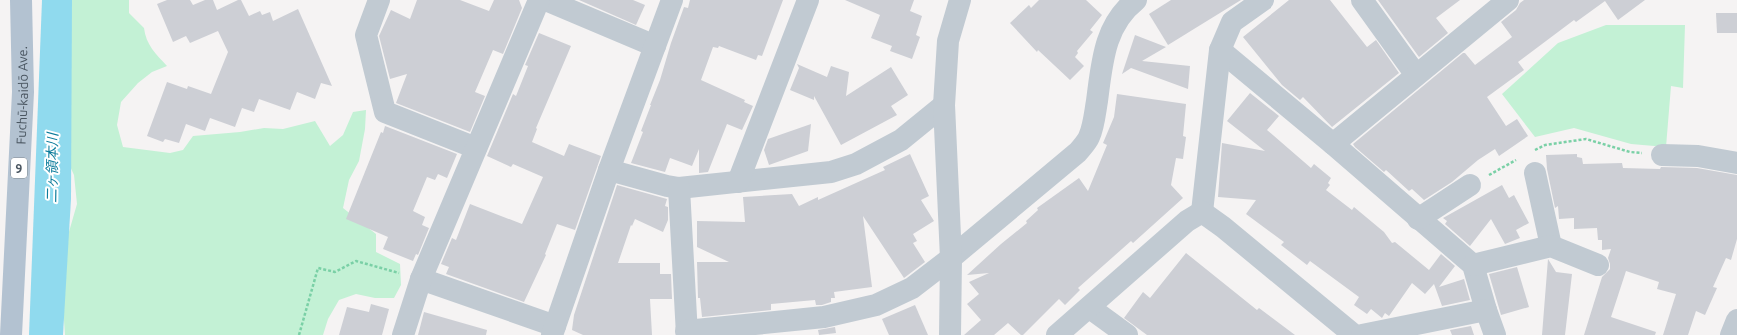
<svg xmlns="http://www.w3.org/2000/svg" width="1737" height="335" font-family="Ubuntu,'Noto Sans JP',sans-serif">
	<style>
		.green { fill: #c3f1d5 }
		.water { fill: #90daee }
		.building { fill: #cdcfd5 }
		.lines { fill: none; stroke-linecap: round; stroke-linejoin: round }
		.path { stroke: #7ad0a6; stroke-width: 2.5; stroke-dasharray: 3 2; stroke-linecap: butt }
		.minor { stroke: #c1cad2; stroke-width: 22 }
		.major { stroke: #b3c2d1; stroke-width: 22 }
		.labels { text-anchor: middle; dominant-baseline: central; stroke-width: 4; stroke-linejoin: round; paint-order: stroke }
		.shield { fill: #fff; stroke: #808990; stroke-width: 1 }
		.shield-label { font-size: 12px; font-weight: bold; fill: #4a5661 }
		.street-label { font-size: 13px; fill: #4a5661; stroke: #fff }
		.water-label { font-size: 14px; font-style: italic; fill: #0c7c9b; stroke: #fff }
	</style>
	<rect width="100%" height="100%" fill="#f5f3f3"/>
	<g class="green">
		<path d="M70,0h59v13l15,15c2,17 12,26 23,38l-15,6 -14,11 -17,19 -4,23 6,22 47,6 13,-3 10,-14 47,-4 24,-4 19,1 32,-8 15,25 13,-11 10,-23 13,-2 -1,19 -6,32 -10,19 -6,28 33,26v18l24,12 1,21 -7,13h-19l-19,-4 -17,6 -11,19 -5,16h-258l-5,-72 17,-59 -3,-29 -11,-24z"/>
		<path d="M1606,25h79l-2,63 -12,-2 -5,61 -35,-3 -57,-16 -39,9 -33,-43 56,-51z"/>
	</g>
	<path class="water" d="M42,0h30l-1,199 -8,136h-34z"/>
	<g class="building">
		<path d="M167,0h23l3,5 12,-5h8l4,10 21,-10h3l8,16 11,-5 2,4 8,-3 3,9 25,-12 34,77 -11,-3 -6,16 -18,-7 -7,18 -31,-11 -5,13 -12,-4 -7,19 -25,-9 -5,13 -19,-7 -7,19 -14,-4 -2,3 -16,-6 20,-54 20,7 1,-3 23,8 17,-42 -10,-21 -28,12 -4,-7 -13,6 -16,-38z"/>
		<path d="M417,0h43l29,11 5,-11h25l3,8 -19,46 -10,-4 -18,42 10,4 -15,36 -74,-29 11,-29 -17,5 -11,-43 12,-26 19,9z"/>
		<path d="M579,0h54l12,5 -9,20z"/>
		<path d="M690,0h93l-21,56 -4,-1 -2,5 -37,-14 -1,2 -5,-1 -12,33 44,20 -1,2 9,4 -11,24 -15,-6 -19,48 -9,1v-24l-7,17 -22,-8 -5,14 -34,-9 12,-31 -2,-1 10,-26h-1l10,-25 11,-37 13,-36 4,1z"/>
		<path d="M845,0h69l-4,11 12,5 -6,19 4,2 -8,22 -22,-8 2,-5 -21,-8 9,-23z"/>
		<path d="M1039,0h47l16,15 -12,15 3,2 -16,19 1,2 -3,4 9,9 -14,14 -32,-30 -1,2 -27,-29 19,-18 2,3z"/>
		<path d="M1171,0h70l-73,45 -19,-31z"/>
		<path d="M1289,0h41l37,47 9,-7 23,33 -67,54 -29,-30 -3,3 -18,-15 -39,-48z"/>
		<path d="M1378,0h82l-24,18 12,15 -29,24z"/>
		<path d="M1524,0h121l-27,20 -13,-19 -29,21 -2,-2 -56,42 6,8 -37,27 19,29 11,-7 11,17 -29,20 -4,-7 -17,11 -26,22 -28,18 -12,-11 -3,2 -23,-21 -2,2 -29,-25 -2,-3 110,-91h2l10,12 37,-28 -11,-15 15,-12 4,-7z"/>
		<path d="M1716,13h21v20h-20z"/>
		<path d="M539,33l32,13 -35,82 1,1 -5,13 32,14 5,-12 32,12 -26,74 -18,-6 -12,30 1,1 -22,47 -78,-28 3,-7 -8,-3 11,-26 4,2 14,-36 52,20 21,-47 -30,-13 -2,3 -24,-11 26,-62 3,2 12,-30 -3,-1z"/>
		<path d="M1135,35l31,12 -24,14 48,5 -2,23 -57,-21 -9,6z"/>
		<path d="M797,64l30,13 4,-11 18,6 -3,24 45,-29 17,28 -17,11 6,9 -56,30 -27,-49v4l-24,-10 9,-22z"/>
		<path d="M1250,93l29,23 -12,14 44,38 3,-4 17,14 -3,5 2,2 -4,5 26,20 2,-3 30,25 8,11 3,-1 34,28 12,-16 14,12 -16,21 25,-8 6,21 -28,6 -8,-22 -9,10 -13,-11 -23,33 -4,-3 -3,5 -11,-9 -4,5 -13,-9 5,-8 -49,-36 -3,4 -26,-20 3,-3 -38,-28 10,-14 -38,-3 4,-54 43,8 -38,-30z"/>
		<path d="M1117,94l69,10 -3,32 3,1 -3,22 -7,-1 -5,27 12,13 -50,45 -2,-2 -53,47 2,2 -15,15 -6,-6 -36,36h-2l-13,-12 -14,12h-30l17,-15 -14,-16 12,-10 -10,-12 20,-9 -22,2 34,-31 26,-21 -1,-2 12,-11 -1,-2 42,-30 9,13 19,-46 -4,-2 11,-26z"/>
		<path d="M811,124l-3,27 -39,14 -5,-15 4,-11z"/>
		<path d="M385,126l72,28 -10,24 -9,-4 -3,6 -8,-3 -14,34 12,6 -3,8 7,3 -11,27 -2,-1 -3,7 -30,-12 5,-12 -42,-18 35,-87 2,1z"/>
		<path d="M910,154l19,42 -8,4 13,21 -21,13 4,7 -4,2 12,19 -21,16 -41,-62 9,71 -38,5 1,6h-4v4l-9,3h-6l-1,-5 -44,4v6l-69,7 -2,-19h-2l-1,-36h32l-32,-15v-26l48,1 -2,-25 49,-3 7,12 19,-9v3l67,-30 -2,-3z"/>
		<path d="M1577,154v3l5,1 1,6 39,-1 1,5 37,1 1,-2 36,1 40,7v64l-6,21 -5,-2 -13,29 4,1 -12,27 -9,-4 -8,24h-25l13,-41 -19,-5 2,-7 -33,-11 -15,46 45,15 -1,3h-71l18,-58 8,-8v-5l-2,-6 3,-9 -9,1v-10h-4l-1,-12 -23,1v-11l-15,1 -1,-13 -3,2 -8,-39 -1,-14z"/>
		<path d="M617,185l50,14 -2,7 3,1v13l-5,12 -28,-13 -3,7 -1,-1 -13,38h42v11h11l1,25h-22l2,36h-69l-11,-5 2,-15z"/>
		<path d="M1502,185l7,13 5,-3 15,28 -13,7 4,8 -15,6 -14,-25 -21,27 -25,-22 2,-3 -4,-3z"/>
		<path d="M1186,253l71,57 2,-2 36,27h-148l-23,-17 19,-26 7,6z"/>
		<path d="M1548,259l8,13 16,2 -7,61h-23z"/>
		<path d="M1517,267l12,40 -28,8 -12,-41z"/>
		<path d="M371,304l18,5 -7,26h-43l8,-28 22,5z"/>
		<path d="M915,305l13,30h-39l-7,-16z"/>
		<path d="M424,312l63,18 -1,5h-68z"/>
		<path d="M1471,326l3,9h-22l-2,-5z"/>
		<path d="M835,327l1,6 -17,2 -1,-5z"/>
	</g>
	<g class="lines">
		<g class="path">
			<path d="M1535,150l10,-5 41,-6 44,13 12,1"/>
			<path d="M1489,175l27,-15"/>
			<path d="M299,335l19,-67 17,4 21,-11 43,12"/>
		</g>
		<g class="minor">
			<path d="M379,0l-13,35 19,77 91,36"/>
			<path d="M546,0l109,46"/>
			<path d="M1362,0l54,75"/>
			<path d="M1220,50l113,94 140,121 13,45 9,25"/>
			<path d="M1333,144l175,-144"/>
			<path d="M1662,155l36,1 39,7"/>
			<path d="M609,170l58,16 12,2 152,-16 25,-8 45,-24 43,-35"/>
			<path d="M1535,173l16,73"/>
			<path d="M738,182l70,-182"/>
			<path d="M679,188l8,147"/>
			<path d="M1202,212l18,-162 12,-28 31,-22"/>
			<path d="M1418,219l52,-34"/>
			<path d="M1473,265l78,-19 47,19"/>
			<path d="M421,279l134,47"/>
			<path d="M1090,308l37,27"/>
			<path d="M686,331l138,-14 52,-12 36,-17 39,-30 127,-106c4,-5 9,-10 11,-15 5,-11 6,-25 8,-36 5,-38 7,-76 39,-101"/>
			<path d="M403,335l18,-56 118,-279"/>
			<path d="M552,335l57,-165 63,-170"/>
			<path d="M950,335l1,-77 -7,-153 4,-64 12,-41"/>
			<path d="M1057,335l130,-114 15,-9 21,15 131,108"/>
			<path d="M1362,335l124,-25"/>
			<path d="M1731,335l6,-15"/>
		</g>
		<path class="major" id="s1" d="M11,335l12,-243 -2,-92"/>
	</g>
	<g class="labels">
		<rect class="shield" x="11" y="158" width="16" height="20" rx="3"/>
		<g class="shield-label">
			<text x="19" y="168">9</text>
		</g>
		<g class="street-label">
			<text stroke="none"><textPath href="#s1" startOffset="240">Fuchū-kaidō Ave.</textPath></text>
		</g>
		<g class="water-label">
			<text transform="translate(52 168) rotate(-89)">二ヶ領本川</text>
		</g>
	</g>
</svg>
